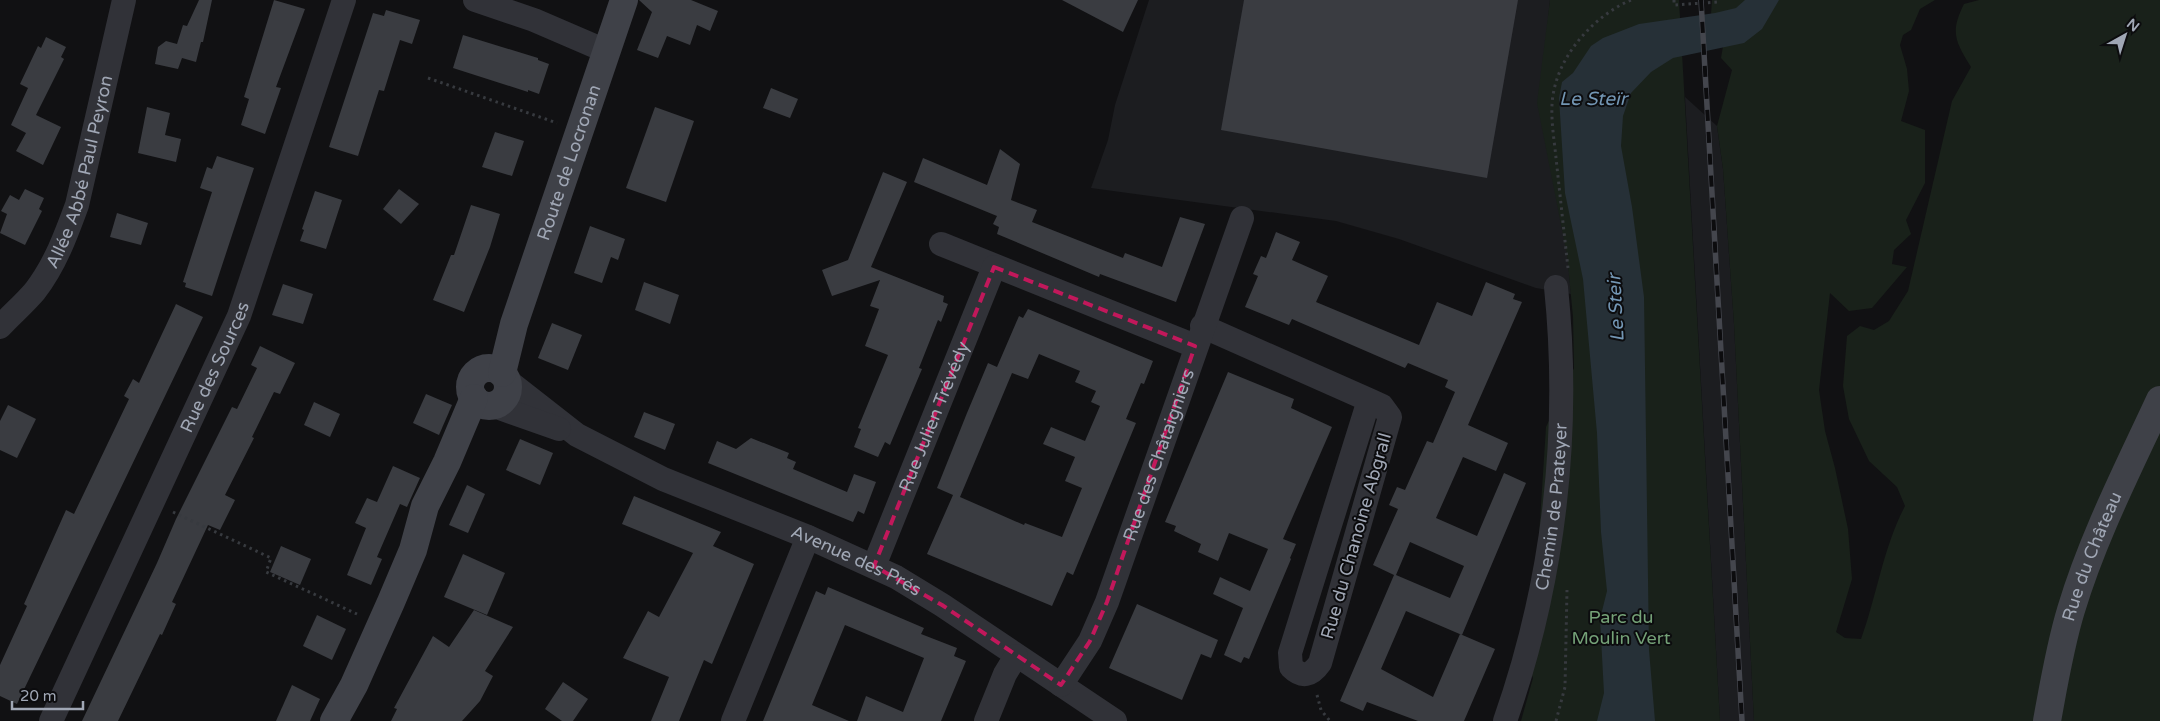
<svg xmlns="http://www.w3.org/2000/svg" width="2160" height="721" font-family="'Varela Round',sans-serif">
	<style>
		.built { fill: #1c1d20 }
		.green { fill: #19211a }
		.water { fill: #263037 }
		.building { fill: #3a3c41; fill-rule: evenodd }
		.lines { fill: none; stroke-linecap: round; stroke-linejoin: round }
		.path { stroke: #373a3f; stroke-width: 3; stroke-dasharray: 2.5 4; stroke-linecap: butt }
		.street { stroke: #313238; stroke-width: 24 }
		.secondary { stroke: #3f4148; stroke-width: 28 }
		.rail-casing { stroke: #44464d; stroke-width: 5.5 }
		.rail { stroke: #0c0c0e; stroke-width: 4; stroke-dasharray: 11; stroke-linecap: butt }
		.marked { fill: none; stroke: #c2185b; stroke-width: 4; stroke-dasharray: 10 6; stroke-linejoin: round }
		.labels { text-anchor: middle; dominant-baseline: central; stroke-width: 4; stroke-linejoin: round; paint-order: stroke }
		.street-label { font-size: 18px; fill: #a0a7b5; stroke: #0c0c0e }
		.park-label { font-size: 18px; fill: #75a278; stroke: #0c0c0e }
		.water-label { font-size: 19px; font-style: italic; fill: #7396b4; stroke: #0c0c0e }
	</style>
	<rect width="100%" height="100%" fill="#111113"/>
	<g class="built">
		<path d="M1149,0h401l-3,30 24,264 -35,-6 -137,-49 -63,-18 -245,-33 17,-48 7,-35z"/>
		<path d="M1685,97l32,29 6,43 11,155 20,397h-34z"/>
	</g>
	<g class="green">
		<path d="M1550,0h129l41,721h-199l12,-43 -13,-34 16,-62 10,-155 28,-59 -1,-51 -6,-62 -30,-152z"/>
		<path d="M1712,0h223l-15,9 -9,21 -8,5 -3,10 7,24 2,22 -8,30 24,9v53l-19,37 5,14 -17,16 -2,14 15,3 -35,41 -23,3 -19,-18 -11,97 6,41 10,37 13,61 4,50 -16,53 9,6 16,1c16,-44 22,-91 44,-133l-8,-19 -28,-26 -20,-42 -6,-33 4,-50 13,-10 14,4 15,-9 19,-30 44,-190 19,-34c-16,-26 -21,-35 -7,-63l15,-4h181v721h-406l-20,-397 -11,-155 -6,-43 15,-56 -11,-12 4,-23 -14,-21z"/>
	</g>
	<path class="water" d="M1745,0h34l-17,29 -18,14 -71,15 -22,14 -20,21 -8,23 -2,30 11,61 12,90 5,353 6,71h-58l7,-28 -4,-74 7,-28 -6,-59 -4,-99 -14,-154 -18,-86 -6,-95 3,-16 11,-9 18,-27 12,-8 36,-14 76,-11 21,-5z"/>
	<g class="building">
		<path d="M199,0h13l-9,42h-2l-5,20 -14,-4 -4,11 -23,-5 3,-17 8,-6 11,3 6,-19 4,1z"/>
		<path d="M274,0l31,9 -29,78 5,1 -16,46 -24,-9 8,-26 -5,-2z"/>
		<path d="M639,0h52l27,11 -8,20 -13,-6 -7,20 -23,-9 -9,22 -21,-8 15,-38z"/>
		<path d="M1062,0h76l-15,32z"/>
		<path d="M1244,0h274l-31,178 -266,-48z"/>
		<path d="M386,10l34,10 -8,24 -12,-4 -16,51 -5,-1 -21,66 -29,-9 44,-134 11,3z"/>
		<path d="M463,35l75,23v2l11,4 -10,30 -11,-4v2l-75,-24z"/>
		<path d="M46,37l20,10 -5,10 3,2 -28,56 25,12 -18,38 -27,-14 10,-18 -15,-8 17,-37 -8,-4 18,-38 3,2z"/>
		<path d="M771,88l27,11 -8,19 -27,-10z"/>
		<path d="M147,107l23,6 -5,22 16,4 -5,23 -38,-9z"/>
		<path d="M655,107l39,14 -28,81 -40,-14z"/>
		<path d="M495,132l29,9 -12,35 -30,-9z"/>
		<path d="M1000,149l20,15 -9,36 26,10 -5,12 91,36 2,-5 37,14 18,-50 25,7 -29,78 -76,-28 -1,3 -102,-43 2,-7 -6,-3 4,-8 -83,-34 9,-24 64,27z"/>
		<path d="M217,156l37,12 -42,128 -27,-9 1,-4 -3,-1 29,-90 -12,-4 7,-21 5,2z"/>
		<path d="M883,172l24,10 -36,85 73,29 -1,6 5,2 -7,18 -3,-2 -19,48 3,1 -32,76 -5,-3 -7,15 -24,-10 7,-18 -3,-1 30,-73 -23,-9 14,-37 -9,-3 10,-26 -48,16 -10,-26 26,-10z"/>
		<path d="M25,189l19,9 -5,11 3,2 -17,34 -25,-12 7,-19 -6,-3 9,-16 9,5z"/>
		<path d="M399,189l20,15 -18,20 -18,-15z"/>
		<path d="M315,191l27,9 -16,49 -26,-8 4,-11 -2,-1z"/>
		<path d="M471,205l29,9 -10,33 -26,65 -31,-12 18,-45h3z"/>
		<path d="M117,213l31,10 -7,22 -31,-8z"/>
		<path d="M590,226l35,13 -7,21 -7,-3 -9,26 -28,-10z"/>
		<path d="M1276,232l24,10 -8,18 36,16 -12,26 103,43 18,-43 35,14 14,-34 29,12 -2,5 9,3 -54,123 40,18 -12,28 -33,-14 -27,61 41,18 27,-63 22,10 -64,152 -56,-24 -25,58 52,28 27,-63 35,15 -31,72h-46l-51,-19 -4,9 -23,-10 54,-126 -21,-10 25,-56 -9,-4 8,-18 8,3 22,-49 6,2 22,-51 -10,-5 3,-7 -40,-17 -3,5 -113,-49 -3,6 -44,-18 13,-31 -5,-2 8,-18 5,2zM1410,542l54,24 -14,32 -54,-23z"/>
		<path d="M644,282l35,13 -9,29 -35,-14z"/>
		<path d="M283,284l30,10 -10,30 -31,-9z"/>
		<path d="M176,304l27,13 -186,387 -17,-8v-31l27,-59 -3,-2 42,-94 8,4 55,-115 -5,-3 9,-17 6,4z"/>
		<path d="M1028,309l125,52 -9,23 -3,-1 -15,36 10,4 -41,99 -22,53 -6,-3 -15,34 -125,-52 26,-59 -16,-7 30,-75 21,-50 9,4 22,-51 4,2zM1039,354l41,17 -5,11 21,9 -5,11 9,4 -15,35 -34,-14 -8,17 32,13 -10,24 17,7 -20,49 -37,-14 -1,2 -64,-28 52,-124 16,6z"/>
		<path d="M552,323l30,12 -14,35 -30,-12z"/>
		<path d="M260,346l35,17 -15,31 -6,-2 -22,45 2,1 -29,57 10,5 -15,30 -12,-5 -36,77 4,2 -14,31 -2,-1 -42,87h-36l75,-158 19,-44 56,-112 5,2 20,-41 -6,-3z"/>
		<path d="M1228,372l66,27 -3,9 41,19 -49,112 13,5 -6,14 1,1 -42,100 -5,-2 -3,6 -17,-8 19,-47 -30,-14 7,-17 30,14 18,-42 -39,-16 -11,28 -20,-9 3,-8 -27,-13 2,-5 -11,-4z"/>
		<path d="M426,394l26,11 -13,30 -26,-12z"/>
		<path d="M314,402l26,12 -10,23 -26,-12z"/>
		<path d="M8,405l28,14 -19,39 -17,-8v-29z"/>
		<path d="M644,412l31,12 -10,26 -31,-13z"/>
		<path d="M751,438l38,15 -2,5 9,4 -3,7 54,23 7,-18 22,8 -12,32 -6,-3 -5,11 -145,-59 9,-22 19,8z"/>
		<path d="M520,439l33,14 -13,32 -34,-15z"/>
		<path d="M393,466l27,12 -13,29 -7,-3 -23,53 5,2 -11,26 -24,-10 19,-47 -11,-5 12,-25 10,4z"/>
		<path d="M467,485l18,9 -17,39 -19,-8z"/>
		<path d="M634,496l87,36 -8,14 41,18 -42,100 -8,-4 -25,61h-28l18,-44 -46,-19 25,-47 11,6 34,-64 -71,-29z"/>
		<path d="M281,546l30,13 -11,26 -30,-13z"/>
		<path d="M463,554l42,19 -18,42 -43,-18z"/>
		<path d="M828,587l96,41 -3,6 36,14 -3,8 12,5 -25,60h-84l9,-25 37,16 21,-54 -79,-33 -33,80 37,16h-86l53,-130 9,4z"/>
		<path d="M1137,604l81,36 -7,18 -10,-4 -19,46 -73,-32z"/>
		<path d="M474,610l39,17 -28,44 8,5 -13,25 -18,20h-71l6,-12 -3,-1 39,-72 16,11z"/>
		<path d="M317,615l29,14 -14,31 -29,-14z"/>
		<path d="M563,682l25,17 -15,22h-11l-17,-12z"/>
		<path d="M292,685l28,14 -10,22h-34z"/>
	</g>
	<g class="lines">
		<g class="path">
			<path d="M1674,0v5l44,-3v-2"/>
			<path d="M428,78l129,45"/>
			<path d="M1568,268c-4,-36 -8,-73 -12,-110 -2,-21 -7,-47 -2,-68 8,-39 42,-75 77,-90"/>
			<path d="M173,512l98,46 -5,14 91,42"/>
			<path d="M1317,695l4,15 9,11"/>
			<path d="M1556,721l9,-34 2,-97"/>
		</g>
		<g class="street">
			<path d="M475,0l59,20 72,31"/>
			<path d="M941,244l254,102"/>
			<path d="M1202,326l167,74 13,6 8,11 -70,246c-9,13 -18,15 -29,4l-1,-14 79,-253"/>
			<path id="s1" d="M0,327c11,-12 24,-23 35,-36 20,-26 31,-56 42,-86l47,-205"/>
			<path id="s2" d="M508,381l69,54 86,44 145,58 88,40 46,28 173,116"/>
			<path d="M494,406l65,23"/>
			<path id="s3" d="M874,566l120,-299"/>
			<path id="s4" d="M1061,685l29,-44 17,-39 135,-384"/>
			<path id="s5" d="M51,721l188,-405 105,-316"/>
			<path d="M733,721l75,-184"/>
			<path d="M986,721l19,-47 11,-18"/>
			<path id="s6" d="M1505,721c49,-139 66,-288 51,-434"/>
		</g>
		<g class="secondary">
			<circle cx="489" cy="387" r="19"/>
			<path id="s7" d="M502,373l12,-49 110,-324"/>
			<path d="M334,721l20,-36 37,-83 22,-52 12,-44 22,-44 27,-64"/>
			<path id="s8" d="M2047,721c7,-38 13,-75 24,-111 22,-73 57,-141 89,-210"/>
		</g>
		<defs>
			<path id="rail" d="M1701,0l41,721"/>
		</defs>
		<use href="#rail" class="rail-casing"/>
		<use href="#rail" class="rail"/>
	</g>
	<path class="marked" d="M994,267l201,79 -88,256 -17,39 -29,44 -119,-80 -68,-39z"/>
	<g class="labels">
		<g class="street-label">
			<text stroke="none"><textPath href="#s7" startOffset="221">Route de Locronan</textPath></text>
			<text stroke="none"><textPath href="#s1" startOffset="179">Allée Abbé Paul Peyron</textPath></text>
			<text stroke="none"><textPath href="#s5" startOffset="390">Rue des Sources</textPath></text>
			<text stroke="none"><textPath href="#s3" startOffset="161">Rue Julien Trévédy</textPath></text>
			<text stroke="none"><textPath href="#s4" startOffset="251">Rue des Châtaigniers</textPath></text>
			<text stroke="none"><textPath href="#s6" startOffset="220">Chemin de Prateyer</textPath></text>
			<text transform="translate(1356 536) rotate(-74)">Rue du Chanoine Abgrall</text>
			<text stroke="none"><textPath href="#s8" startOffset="171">Rue du Château</textPath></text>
			<text stroke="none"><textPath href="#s2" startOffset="394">Avenue des Prés</textPath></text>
		</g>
		<g class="park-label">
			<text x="1621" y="617">Parc du<tspan x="1621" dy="21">Moulin Vert</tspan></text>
		</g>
		<g class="water-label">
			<text x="1593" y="99">Le Steïr</text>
			<text transform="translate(1616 308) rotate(-93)">Le Steir</text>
		</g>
	</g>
	<g transform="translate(2125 35) rotate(39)" stroke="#0c0c0e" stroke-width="4" paint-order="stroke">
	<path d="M0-4L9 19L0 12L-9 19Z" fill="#a0a7b5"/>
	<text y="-8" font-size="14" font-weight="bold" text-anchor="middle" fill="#a0a7b5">N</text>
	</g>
	<path d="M12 701v8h71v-8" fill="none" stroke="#a0a7b5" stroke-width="2.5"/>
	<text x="20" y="701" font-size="15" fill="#a0a7b5" stroke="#0c0c0e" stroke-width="4" paint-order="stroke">20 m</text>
</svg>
